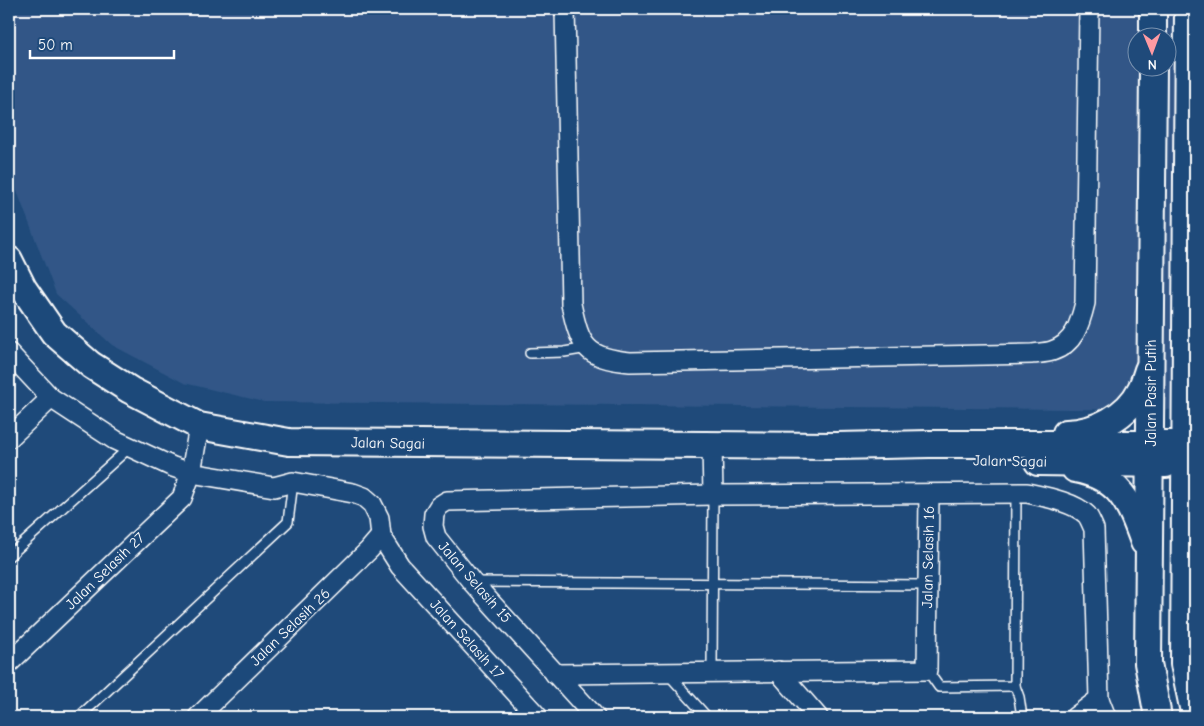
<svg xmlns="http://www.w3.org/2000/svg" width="1204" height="726" font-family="'Comic Neue',sans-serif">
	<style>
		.built { fill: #315787; fill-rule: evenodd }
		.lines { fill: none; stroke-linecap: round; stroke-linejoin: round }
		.service-casing { stroke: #fff; stroke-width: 12 }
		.minor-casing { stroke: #fff; stroke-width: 22 }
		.secondary-casing { stroke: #fff; stroke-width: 30 }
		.service { stroke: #1f4a7a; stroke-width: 9 }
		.minor { stroke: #1f4a7a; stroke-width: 19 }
		.secondary { stroke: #1f4a7a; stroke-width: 26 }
		.labels { text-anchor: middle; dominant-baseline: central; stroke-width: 4; stroke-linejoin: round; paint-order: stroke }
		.street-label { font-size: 15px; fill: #fff; stroke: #1f4a7a }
	</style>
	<rect width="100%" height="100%" fill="#1f4a7a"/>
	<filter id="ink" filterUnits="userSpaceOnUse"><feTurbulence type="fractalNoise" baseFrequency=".02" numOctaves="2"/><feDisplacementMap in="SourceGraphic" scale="10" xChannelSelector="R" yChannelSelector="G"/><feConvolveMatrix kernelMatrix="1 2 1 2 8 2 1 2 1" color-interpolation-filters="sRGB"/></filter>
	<g filter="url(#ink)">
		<path class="built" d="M9,9h1186v401l-931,-8 -80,-19 -72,-38 -56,-51 -47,-124zM1136,38h30v30h-30z"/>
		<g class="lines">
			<defs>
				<g id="service">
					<path d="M530,353l34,-1 24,-4"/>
					<path d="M9,556l121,-109"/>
					<path d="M473,582l455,3"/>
					<path d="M927,670l12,17 76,-1 1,-193"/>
					<path d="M712,672l1,-177"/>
					<path d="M669,675l38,42"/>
					<path d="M1015,686l4,11 3,20"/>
					<path d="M79,717l209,-195 5,-40"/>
				</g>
				<g id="minor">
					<path d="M565,9l6,295c9,42 14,54 59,58l402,-8c6,-1 14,-1 20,-3 22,-7 28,-27 33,-48l4,-294"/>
					<path d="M9,353l42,45 64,42 58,27 18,6 83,14 19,-5 60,11 11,4 8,7 7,14 2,18 19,30 138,151"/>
					<path d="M9,438l42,-40"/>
					<path d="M712,445l1,50"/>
					<path d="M9,663l173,-165 9,-25 8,-47"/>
					<path d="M778,671l40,46"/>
					<path d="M555,674l372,-4 2,-176"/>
					<path d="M198,717l171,-167 12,-14"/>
					<path d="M595,717l-123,-135 -36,-45 -3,-11 1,-12 5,-8 8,-5 266,-6 314,-2c18,4 47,9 60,22 3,4 5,10 7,14l5,170 7,18"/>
					<path d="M1075,717l24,-18"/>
				</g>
				<g id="secondary">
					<path d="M1188,9l-4,655 11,53"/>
					<path d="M1153,38v-29"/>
					<path d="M1153,68l-5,595 10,54"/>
					<path d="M9,260l14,28 31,45 37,32 39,25 69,36 90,16 548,4 92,-2h255"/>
					<path d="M1066,433c29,0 62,-17 75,-44 3,-6 5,-13 7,-19"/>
					<path d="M1038,462l128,2"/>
					<path d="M1075,469c45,8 55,34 69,73"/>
				</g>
			</defs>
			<use href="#service" class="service-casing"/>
			<use href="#minor" class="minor-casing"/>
			<use href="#secondary" class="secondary-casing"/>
			<use href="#service" class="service"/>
			<use href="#minor" class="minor"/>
			<use href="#secondary" class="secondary"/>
		</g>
	</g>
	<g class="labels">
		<g class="street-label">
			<text transform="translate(1151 393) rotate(-90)">Jalan Pasir Putih</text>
			<text transform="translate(388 443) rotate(1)">Jalan Sagai</text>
			<text transform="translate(1010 461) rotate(1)">Jalan Sagai</text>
			<text transform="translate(928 557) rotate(-89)">Jalan Selasih 16</text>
			<text transform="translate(105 571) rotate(-44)">Jalan Selasih 27</text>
			<text transform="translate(475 582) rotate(49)">Jalan Selasih 15</text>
			<text transform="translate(290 627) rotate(-44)">Jalan Selasih 26</text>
			<text transform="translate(467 639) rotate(48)">Jalan Selasih 17</text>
		</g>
	</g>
	<rect width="1204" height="726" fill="none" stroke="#1f4a7a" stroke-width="30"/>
	<rect x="15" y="15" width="1174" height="696" fill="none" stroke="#fff" stroke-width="2" filter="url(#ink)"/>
	<g transform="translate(1152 52) rotate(179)"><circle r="24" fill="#1f4a7a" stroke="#7992af"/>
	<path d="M0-4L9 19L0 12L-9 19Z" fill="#ff9aa2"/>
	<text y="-8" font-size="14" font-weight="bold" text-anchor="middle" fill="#ffffff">N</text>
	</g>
	<path d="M30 50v8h144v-8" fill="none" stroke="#ffffff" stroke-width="2.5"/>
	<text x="38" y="50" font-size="15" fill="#ffffff" stroke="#1f4a7a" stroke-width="4" paint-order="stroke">50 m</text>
</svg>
